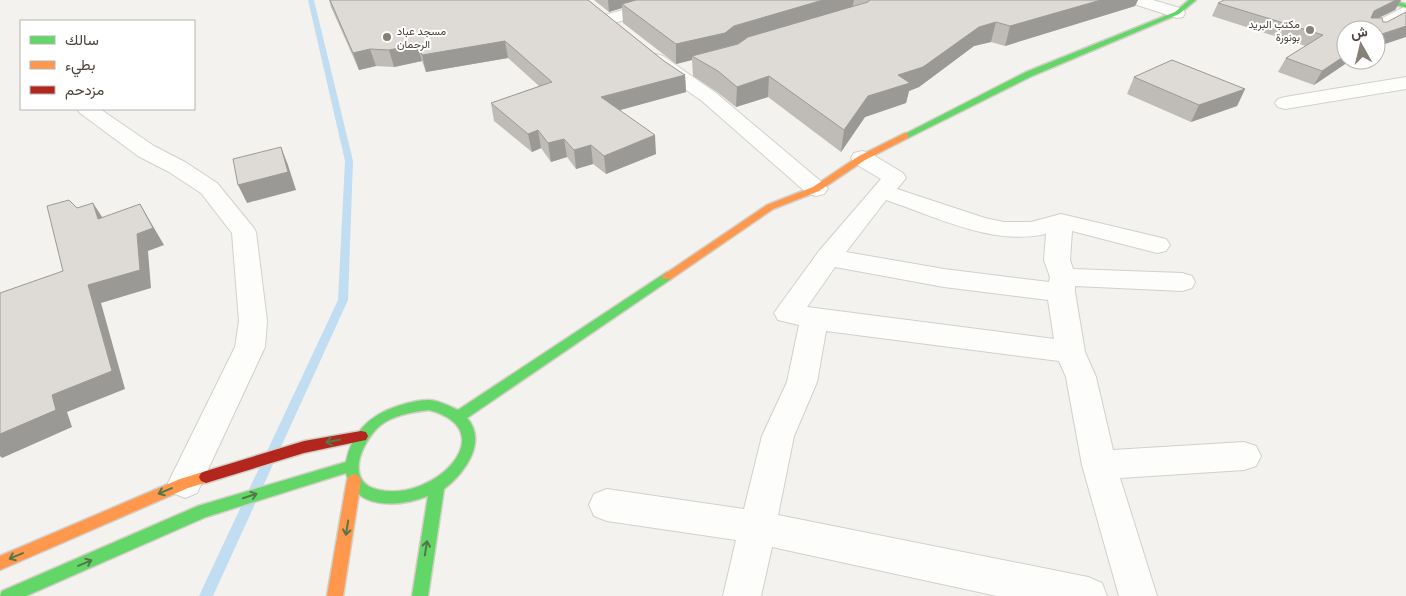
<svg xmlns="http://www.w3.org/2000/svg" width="1406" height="596" font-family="'Varela Round',Vazirmatn,sans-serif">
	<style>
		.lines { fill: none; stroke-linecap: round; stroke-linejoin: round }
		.stream { fill: #c0ddf1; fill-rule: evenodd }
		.street-casing { stroke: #d2d0cb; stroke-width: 2 }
		.fast-casing { stroke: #d3cfc5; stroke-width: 3 }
		.slow-casing { stroke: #d3cfc5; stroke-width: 3 }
		.jam-casing { stroke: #d3cfc5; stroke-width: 3 }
		.street { fill: #fdfdfc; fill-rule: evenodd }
		.fast { fill: #63d668; fill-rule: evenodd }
		.slow { fill: #ff974d; fill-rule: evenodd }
		.jam { fill: #b3261e; fill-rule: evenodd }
		.wall { fill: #bfbcb8 }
		.shaded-wall { fill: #9b9996 }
		.building { fill: #dedbd6; stroke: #9b9996 }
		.oneway { stroke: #537749 }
		.poi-dot { fill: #868178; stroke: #fff; stroke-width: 2 }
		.labels { text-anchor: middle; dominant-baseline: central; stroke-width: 4; stroke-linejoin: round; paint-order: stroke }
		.far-poi-label { font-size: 11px; fill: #4b4439; stroke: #fff; text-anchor: end }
	</style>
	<rect width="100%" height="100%" fill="#f4f2ee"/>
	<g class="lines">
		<path class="stream" d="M308,0h6l39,161 -5,139 -135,296h-14l139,-296 7,-139z"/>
		<defs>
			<g id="street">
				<path d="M660,0h26l-2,3 -77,22 -6,-1 -2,-4 2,-4z"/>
				<path d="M1129,0h24l30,9 2,4 -2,4 -6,1 -46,-15z"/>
				<path d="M1406,6v12l-27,16h-3v-4h-12l3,-4z"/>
				<path d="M656,54l7,2 53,37 108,91 4,5 -4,5 -8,2 -8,-2 -106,-93 -53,-37 -2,-4 2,-4z"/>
				<path d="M1406,77v12l-121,20 -7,-2 -3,-4 3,-4 7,-2z"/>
				<path d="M77,109h23l54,37 31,16 32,21 36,44 3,5 11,89 -2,26 -68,146 -12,5 -12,-5 -5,-10 67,-136 4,-26 -7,-88 -31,-40 -32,-21 -31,-16 -58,-43z"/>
				<path d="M862,151l8,2 33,20 3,5 -9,11 88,29 19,4h27l30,-8 105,25 4,6 -4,6 -9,2 -85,-22 -2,29 3,9 109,4 10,3 3,6 -3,6 -10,3 -107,-5v6l10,60 11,25 17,73 131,-8 12,4 5,10 -5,10 -12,4 -124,8 37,118h-38l-37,-131 -16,-88 -7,-16 -233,-30 -9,51 -23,54 -16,79 310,62 14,6 5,13h-110l-225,-49 -11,49h-38l13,-56 -129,-19 -13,-5 -5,-11 5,-11 13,-5 137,20 18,-73 25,-54 12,-57 -21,-5 -4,-7 45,-62 62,-72 -27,-16 -3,-5 3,-5zM886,200c51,17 106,46 160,34l-2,26 6,17 -1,5 -105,-13 -98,-17zM835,267l109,20 104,13 6,39 -247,-32z"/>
			</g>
			<g id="fast">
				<path d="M1189,0h7l-17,14 -147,62 -124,62h-6l-1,-2 125,-64 149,-60z"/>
				<path d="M1380,0h11l15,4v4z"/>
				<path d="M667,272l4,1 1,3 -1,3 -204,139c21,24 -3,56 -23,71l-16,107h-16l16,-100c-28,11 -73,15 -82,-23l-140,44 -180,79h-26l2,-5 196,-85 148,-44c6,-30 24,-47 52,-56 9,-3 21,-6 30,-6 10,0 21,6 30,10zM429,410c75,20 7,92 -50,80 -38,-7 -15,-55 6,-68 14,-8 29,-10 44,-12z"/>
			</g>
			<g id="slow">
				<path d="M905,133l3,1v4l-43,22 -46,31 -46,18 -102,70h-8l-1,-3 105,-71 46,-18 46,-31z"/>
				<path d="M206,471l5,2 2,4 -2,4 -23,7 -188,82v-14l180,-77z"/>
				<path d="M354,474l5,2 2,4 -18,116h-16l20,-116 2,-4z"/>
			</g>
			<path id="jam" d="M361,431l5,1 2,4 -2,4 -5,1 -57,12 -98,30 -5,-2 -2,-4 2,-4 5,-2 98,-30z"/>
		</defs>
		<use href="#street" class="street-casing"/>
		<use href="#fast" class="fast-casing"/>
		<use href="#slow" class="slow-casing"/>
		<use href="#jam" class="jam-casing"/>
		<use href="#street" class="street"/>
		<use href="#fast" class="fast"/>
		<use href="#slow" class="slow"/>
		<use href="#jam" class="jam"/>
	</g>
	<g class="wall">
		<path d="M329,0h259l76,61 21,14 1,17 -66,18 36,44 -50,20 -13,-10 -17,5 -9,-12 -16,5 -10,-14 -9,4 -38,-31 -3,-18 48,-17 -31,-28 -82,14 -4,-11 -28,6 -18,-1 -17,4 -28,-63z"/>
		<path d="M594,0h544l-3,6 -130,40 -14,-4 -17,4 -55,41 -10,4 -3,12 -41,14 -24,35 -73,-55 -32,10 -19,-15 -24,-16 -1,-16 -16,4 -53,-41 -1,-15 -13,4z"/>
		<path d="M1224,0h177l-6,10 -17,8 -2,12 -30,30h5l-37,25 -36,-13 8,-14 20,-12 -94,-30 6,-13z"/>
		<path d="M1134,77l111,12 -8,17 -46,16 -64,-28z"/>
	</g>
	<g class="shaded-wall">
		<path d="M608,0h45l-31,4v4l-13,4z"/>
		<path d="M823,0h31l-2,9 -119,36 -41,11v4l-16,4v-20l58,-18z"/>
		<path d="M1101,0h37l-3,6 -130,40 5,-20z"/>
		<path d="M1396,0h5l-6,10 -29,14 8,-13z"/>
		<path d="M996,22l-5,20 -17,4 -55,41 -10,4 -3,12 -41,14 -24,35 3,-22 24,-34 30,-21 81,-48z"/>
		<path d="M1406,26v11l-30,10v-11z"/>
		<path d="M505,41l3,17 -82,14 -4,-17z"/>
		<path d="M417,44l5,17 -28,6 -5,-17z"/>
		<path d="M370,49l6,17 -17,4 -6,-17z"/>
		<path d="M1346,55v5h5l-37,25 8,-14z"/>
		<path d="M685,75l1,17 -84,23 -1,-18z"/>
		<path d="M769,76l-1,21 -32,10 1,-20z"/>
		<path d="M1245,89l-8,17 -46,16 8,-17z"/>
		<path d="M538,130l3,18 -9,4 -4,-18z"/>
		<path d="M655,135l1,19 -50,20 -2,-18z"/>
		<path d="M564,139l3,18 -16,5 -3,-19z"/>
		<path d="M591,145l2,19 -17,5 -2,-19z"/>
		<path d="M281,147l7,18 8,25 -49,13 -9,-18z"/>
		<path d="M93,203l11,17 -6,-1z"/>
		<path d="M140,204l24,41 -16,6 3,37 -50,15 24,86 -58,23 5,15 -70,31 -2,-2v-22l52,-39 36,-110z"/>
	</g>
	<g class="building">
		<path d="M330,0h258l76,61 21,14 -84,22 54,38 -51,21 -13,-11 -17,5 -10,-11 -16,4 -10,-13 -10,4 -37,-31 61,-21 -47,-41 -83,14 -5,-11 -28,6 -19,-1 -17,4z"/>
		<path d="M636,0h187l-89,26 -9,7 -49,11 -54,-40z"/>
		<path d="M870,0h231l-91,26 -14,-4 -17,5 -56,40 -25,8 12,8 -42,13 -24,34 -75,-54 -32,11 -19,-16 -26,-15 46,-12 10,-7 120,-35z"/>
		<path d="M1224,0h172l-22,11 -3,7h11l1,4h4l19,-10v14l-30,10v-6h-30v25l-24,16 -36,-13 37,-23 -105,-32z"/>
		<path d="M1172,60l73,29 -46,16 -65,-28z"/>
		<path d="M281,147l7,25 -50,13 -5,-26z"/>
		<path d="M69,200l8,8 16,-5 5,16 42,-15 13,24 -16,6 3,36 -52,15 24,86 -60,24 4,15 -56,24v-141l63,-22 -16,-65z"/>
	</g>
	<defs><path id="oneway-shaft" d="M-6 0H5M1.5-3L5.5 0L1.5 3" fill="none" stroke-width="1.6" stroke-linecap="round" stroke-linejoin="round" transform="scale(1.25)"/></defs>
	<g class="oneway">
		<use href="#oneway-shaft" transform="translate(333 441) rotate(169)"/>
		<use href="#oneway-shaft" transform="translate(165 491) rotate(157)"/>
		<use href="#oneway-shaft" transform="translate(250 496) rotate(-18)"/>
		<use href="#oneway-shaft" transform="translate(347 528) rotate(99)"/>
		<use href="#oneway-shaft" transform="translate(426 548) rotate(-81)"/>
		<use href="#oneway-shaft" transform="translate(16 556) rotate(157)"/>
		<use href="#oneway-shaft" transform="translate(85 563) rotate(-23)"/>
	</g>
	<g class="poi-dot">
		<circle cx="1310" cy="30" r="5"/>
		<circle cx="387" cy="37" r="5"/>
	</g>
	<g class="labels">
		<g class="far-poi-label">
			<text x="1300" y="24">مكتب البريد<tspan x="1300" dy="13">بونورة</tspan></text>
			<text x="397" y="31" text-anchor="start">مسجد عباد<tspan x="397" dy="13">الرحمان</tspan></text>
		</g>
	</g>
	<rect x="20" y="20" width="175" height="90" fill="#ffffff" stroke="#b7b4b0"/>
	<rect x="30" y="36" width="25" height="8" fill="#63d668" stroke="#b7b4b0"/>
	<text x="65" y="45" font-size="15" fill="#4b4439">سالك</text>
	<rect x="30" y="61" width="25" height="8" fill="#ff974d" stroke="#b7b4b0"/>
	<text x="65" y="70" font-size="15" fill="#4b4439">بطيء</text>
	<rect x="30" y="86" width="25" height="8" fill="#b3261e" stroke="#b7b4b0"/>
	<text x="65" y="95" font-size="15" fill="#4b4439">مزدحم</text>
	<g transform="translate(1361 45) rotate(352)"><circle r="24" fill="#ffffff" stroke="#b7b4b0"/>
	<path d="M0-4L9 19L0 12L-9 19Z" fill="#868178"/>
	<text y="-8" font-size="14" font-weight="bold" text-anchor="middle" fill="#4b4439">ش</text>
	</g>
</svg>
